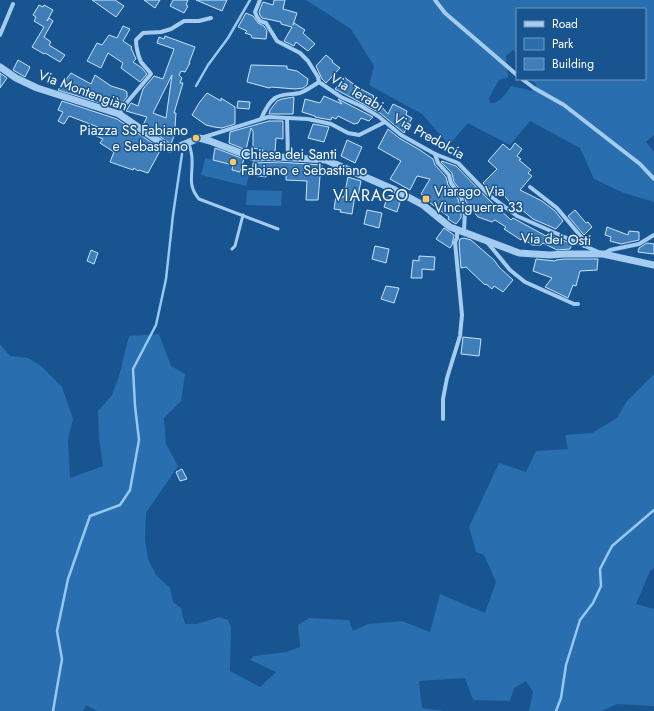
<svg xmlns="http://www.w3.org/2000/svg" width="654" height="711" font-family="Jost,sans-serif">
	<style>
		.green { fill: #296eaf; fill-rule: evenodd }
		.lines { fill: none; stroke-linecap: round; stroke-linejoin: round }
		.stream { stroke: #96c8f3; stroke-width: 2.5 }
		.building { fill: #3f7eb9; stroke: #cbe4fb; fill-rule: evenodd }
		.service { stroke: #a4ccf0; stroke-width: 3 }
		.minor { stroke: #a4ccf0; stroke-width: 4 }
		.tertiary { stroke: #a4ccf0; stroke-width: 7 }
		.poi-dot { fill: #ffc763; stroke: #175490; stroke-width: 1.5 }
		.labels { text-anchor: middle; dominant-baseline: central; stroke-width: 3; stroke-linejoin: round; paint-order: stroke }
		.street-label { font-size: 14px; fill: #fff; stroke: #175490 }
		.poi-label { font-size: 14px; fill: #fff; stroke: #175490; text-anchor: start }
		.quarter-label { font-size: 16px; letter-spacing: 1px; fill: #fff; stroke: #175490 }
	</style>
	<rect width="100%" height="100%" fill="#175490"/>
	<g class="green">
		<path d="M306,0h348v135l-8,7 8,10v50l-30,-9 -30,-14 -14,-31 -50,-27 -20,24 -42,-22 -19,22 -27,-31 -53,-29 5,-19 -23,-37zM517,9h128v70h-116l8,6 -6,6 -6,-2 -14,-3c-5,7 -11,18 -21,17l-1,-5 10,-18 9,-3 -2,-21 7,-6 4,3z"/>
		<path d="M205,158l28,7 -1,5 8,2 2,-7 9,3 -5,18 -45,-11z"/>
		<path d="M247,190l35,1 -1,15 -35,-1z"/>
		<path d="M159,334l12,32 14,8 -4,27 -17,17 2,26 12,22 -32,47 -1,26 3,20 8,16 14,13 3,14 8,6 4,16h12l22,-7 9,3 3,7 -1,44 30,16 16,-15 -26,-12 4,-4 32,-4 14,-5 -2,-22 11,-7 40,2 4,11 15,-7 34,-3 28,11 10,-38 45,19 11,-31 -12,-27 -8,-3 -7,-25 30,-64 27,9 10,-21 32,-2 -3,-14 27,-2 25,-15 10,-17 27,-27v194l-4,3 -14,33 18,5v97l-37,-2 -15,7h-73l4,-19 -7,-11 -12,7 -4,13 -37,-1 -8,-22 -46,3 3,27 22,3h-347l-11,-6 -3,6h-83v-367l10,12 18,2 12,7 22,22 11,32 -5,21 2,38 33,-12 -4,-28 -1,-27 14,-16 7,-19 10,-40z"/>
	</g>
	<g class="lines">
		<g class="stream">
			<path d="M196,86l12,-21 20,-27 22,-38"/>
			<path d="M53,711l9,-52 -5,-28 11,-52 22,-63 30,-11 10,-15 9,-50 -4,-34 -2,-37 23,-44 10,-46 7,-64 9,-61"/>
			<path d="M556,711l5,-13 5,-33 14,-45 13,-17 8,-17 -1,-17 12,-23 42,-36"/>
		</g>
	</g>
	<g class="building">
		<path d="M92,0h23l9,6 -8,11z"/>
		<path d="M144,0h16l-5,8z"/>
		<path d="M173,0h15l-2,5 2,1 -4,7 -14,-7z"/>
		<path d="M196,0h31l-5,11z"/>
		<path d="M274,0h11l-2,9 14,4 -4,12 1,-2 11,7 -2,3 12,11 -7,7 -12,-9 -2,4 -10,-5 8,-14 -11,-3v-2l-19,-4 -2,-3 -1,-3 4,-10 10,3z"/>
		<path d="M39,5l4,2 1,-2 9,5 -6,11 2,-3 4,3 -9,16 7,5 -2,3 16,10 -5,7 -15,-9 -1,1 -12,-7 12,-20 -10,-6 2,-4 -3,-2z"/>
		<path d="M246,13l7,3 5,7 6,3 3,5 -1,8 -14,-1 -1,-3 -6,-2 2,-2 -9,-4z"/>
		<path d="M123,26l7,3 -7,12 9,6 -1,1 5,11 -3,3 9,6 5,6 -7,8 -19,-14 2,-5 -15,-10 -7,15 -14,-7 10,-18 5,2 7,-10 8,3z"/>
		<path d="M165,36l30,11 -6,16h1l-5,9 -4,-1 -2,4 3,3 -2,5h3l-9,30h2l-1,14 2,1 -6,16 -28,-19 4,-8 -21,-6 5,-8 7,3 5,-17 11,-13 9,3 11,-30 -17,-6 2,-6 5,2zM172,75l-6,43 -13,-5z"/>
		<path d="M326,55l7,6 -1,1 8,6 -14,15 -4,-4 -6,-13z"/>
		<path d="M18,60l12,7 -5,10 -12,-7z"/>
		<path d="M251,65l36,1v3l10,2 11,8 -1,6 -4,3 -8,1 -24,-2 -2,1 -22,-6z"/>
		<path d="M0,73l7,5 -7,10z"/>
		<path d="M71,73l20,11 4,-9 16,11 13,4 3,2v5l-6,7 -14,1 -49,-15z"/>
		<path d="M344,77l15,11 15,8 -1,1 15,17 5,-10 14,7 -1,4 6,3 -8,15 -24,-20 -45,-24z"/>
		<path d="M207,93l14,8v-3l14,9v17l-13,4 -8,-1 -8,-2 -14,-10 7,-12z"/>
		<path d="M324,96l18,8 -4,-5 35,18 -4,4 -8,-3 -3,5 -4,1 -16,-8 -2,3 -4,-2 -1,3 -16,-3v-1l-13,-4 3,-13 15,4z"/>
		<path d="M294,97l-1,17h-24l1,-4 7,-9 5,-2z"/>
		<path d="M62,101l55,18 44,30 -13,24 -9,-3 -1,1 -4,-3 -1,2 -23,-8 4,-10 -14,-9 3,-4 -9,-4 4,-8 -29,-11 -5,8 -6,-3 5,-9 -5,-2z"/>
		<path d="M238,101l12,1 -1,7 -12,-1z"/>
		<path d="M269,121h14v18l-7,-1 -1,14 -13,1 1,-3 -10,-2v-17l-1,-1 -1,-2 -5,22 -17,-7 1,-11z"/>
		<path d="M313,124l16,3 -5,15 -16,-4z"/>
		<path d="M388,129l11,9 21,12 13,9 2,6 11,12 2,8 10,14 3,11v8l-5,6 -8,-5 1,-2 -20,-15 2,-3 -10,-5 9,-15 -13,-3 -7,14 -20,-11 11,-18 -23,-13z"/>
		<path d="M347,140l15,7 -7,16 -14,-7z"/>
		<path d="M515,143l7,6 -5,7 4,3 -2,1 12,10 -3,3 4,3 -12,14 22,11 13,10 8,10 -7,8 -23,-10 -18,-15 -2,2 -12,-14 -3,5 -15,-14 14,-14 -9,-8 15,-17 7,6z"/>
		<path d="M215,148l29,11 -4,13 -8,-2 1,-5 -20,-5z"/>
		<path d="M442,161l14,5 31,32 24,22 2,-2 33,18 2,-2 24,10 -2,5 -13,1 -14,-7 -2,2h-9l-10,-7 -1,2 -17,-11 2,-2 -11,-7 -3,2 -14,-5 -12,-15 -2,-7 -10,-13 -2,-9 -11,-11z"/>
		<path d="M279,162l43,3 -1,11h-1l-2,24h-12l1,-19 -21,-1v-7h-20v4l-14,-2 1,-12z"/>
		<path d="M348,177l13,4 -3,15 -3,-1 -3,19 -12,-2 1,-2 -7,-1 2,-13 8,1z"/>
		<path d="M388,195l13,4 -4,13 -13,-5z"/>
		<path d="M367,210l15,3 -3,15 -15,-4z"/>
		<path d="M575,210l11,13 2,-1 4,5 -8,8 -16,-19z"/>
		<path d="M607,227l21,8 1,-4 10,1v8l-18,4 -11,-3 1,-4 -6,-2z"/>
		<path d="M444,228l10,7 -2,10 -2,3 -14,-9z"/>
		<path d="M464,238l7,2 8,7 15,13 5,7 14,13 -10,12 -9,-6 -2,3 -6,-5 -1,1 -19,-18 -5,1 -2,-25 1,-4z"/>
		<path d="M647,243l7,1v10l-16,-2 1,-4z"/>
		<path d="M375,246l14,3 -3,14 -14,-4z"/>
		<path d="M91,250l7,3 -4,11 -7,-3z"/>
		<path d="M419,256l16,1 -1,13 -12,-1v9h-11l2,-18 6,1z"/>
		<path d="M536,259l19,2 1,-1 9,-1h33l-1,11 -17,1 -4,15 -3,-1 -5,13 -23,-11 7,-9 -19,-7z"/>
		<path d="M386,286l13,2 -5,15 -13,-4z"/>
		<path d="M463,337l18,2 -2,17 -18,-2z"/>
		<path d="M182,469l5,10 -7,2 -4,-9z"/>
	</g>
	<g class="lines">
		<g class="service">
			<path d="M189,143c1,5 3,10 3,16 1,16 -5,26 7,40l79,30"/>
			<path d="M232,249l3,-3 8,-31"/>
		</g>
		<g class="minor">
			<path d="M260,0l-5,12 2,5 3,4 6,2 11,18 23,12 8,8 10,16 1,5"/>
			<path d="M435,0l10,13 72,62"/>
			<path d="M0,35l13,-31"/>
			<path d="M522,79l12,9 30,17 76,59 14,15"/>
			<path d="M319,82l22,15 20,9 17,10 23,19 34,19 23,9 31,32 28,21 86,38 7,-4 29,-6 15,-9"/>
			<path d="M119,114l5,-8 27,-32c-3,-5 -7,-8 -10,-12 -3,-7 -5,-15 -5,-22l7,-7 18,-1 10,-3 13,-8h15l12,-3"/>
			<path d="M287,118l1,40"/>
			<path d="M261,119c3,-7 7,-16 14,-21 7,-5 17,-3 25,-5 7,-3 13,-7 19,-11"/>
			<path d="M201,138l67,-21 40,2 23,5 17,9 11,2 26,-13"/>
			<path d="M435,154l3,9 11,12 2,8 10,14 4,13 -1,21"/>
			<path d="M530,187l27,21 26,31 1,7"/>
			<path d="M487,242l23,28 15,12 49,22h4"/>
			<path d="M443,419v-20l4,-21 13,-42 2,-21 -7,-73 2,-4v-8"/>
		</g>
		<path class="tertiary" d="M0,67l16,11 21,10 82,26 51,35 10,-3 19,-8 11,3 44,17 25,-1 47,3 69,30 28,15 27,22 69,26 31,2 15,-1h38l51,11"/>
	</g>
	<g class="poi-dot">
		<circle cx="196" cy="138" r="4"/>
		<circle cx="233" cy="162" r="4"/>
		<rect x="422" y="195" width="8" height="8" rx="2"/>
	</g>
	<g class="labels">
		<g class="street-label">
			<text transform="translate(83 90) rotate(20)">Via Montengiàn</text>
			<text transform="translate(357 92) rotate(31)">Via Terabi</text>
			<text transform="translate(429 136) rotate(29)">Via Predolcia</text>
			<text transform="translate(556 239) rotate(2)">Via dei Osti</text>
		</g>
		<g class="poi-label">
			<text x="188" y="130" text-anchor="end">Piazza SS Fabiano<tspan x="188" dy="16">e Sebastiano</tspan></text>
			<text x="241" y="154">Chiesa dei Santi<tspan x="241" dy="16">Fabiano e Sebastiano</tspan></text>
			<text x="434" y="191">Viarago Via<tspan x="434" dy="16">Vinciguerra 33</tspan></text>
		</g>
		<g class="quarter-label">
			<text x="371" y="195">VIARAGO</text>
		</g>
	</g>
	<rect x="516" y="8" width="130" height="72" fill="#175490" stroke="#7498bc"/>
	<rect x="524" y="21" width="20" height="6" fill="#a4ccf0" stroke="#7498bc"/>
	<text x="552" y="28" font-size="12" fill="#ffffff">Road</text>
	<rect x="524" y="38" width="20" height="12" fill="#296eaf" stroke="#7498bc"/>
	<text x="552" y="48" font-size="12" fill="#ffffff">Park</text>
	<rect x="524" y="58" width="20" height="12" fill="#3f7eb9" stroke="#7498bc"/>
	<text x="552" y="68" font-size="12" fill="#ffffff">Building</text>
</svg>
